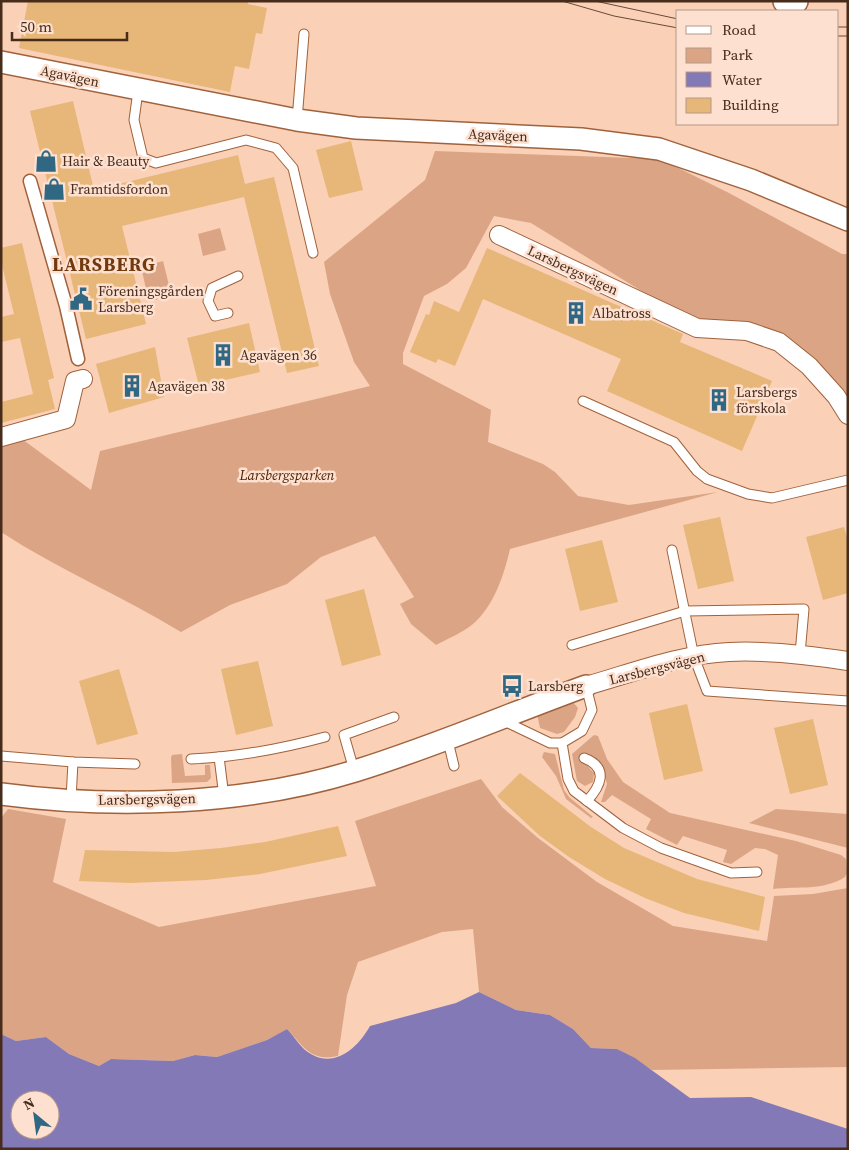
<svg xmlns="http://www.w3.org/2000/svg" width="849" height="1150" font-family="'Source Serif 4',serif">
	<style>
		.green { fill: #dba585 }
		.water { fill: #8479b7; fill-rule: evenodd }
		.building { fill: #e7b679 }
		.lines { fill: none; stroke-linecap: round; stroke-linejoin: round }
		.service-casing { stroke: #a0623c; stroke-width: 11 }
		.pedestrian-casing { stroke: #a0623c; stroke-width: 15 }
		.minor-casing { stroke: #a0623c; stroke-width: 20 }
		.tertiary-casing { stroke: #a0623c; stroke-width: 24 }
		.secondary-casing { stroke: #a0623c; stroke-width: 28 }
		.service { stroke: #fff; stroke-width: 9 }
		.pedestrian { stroke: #fff; stroke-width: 12 }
		.minor { stroke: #fff; stroke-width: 18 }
		.tertiary { stroke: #fff; stroke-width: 21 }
		.secondary { stroke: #fff; stroke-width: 25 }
		.tram { stroke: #684a38; stroke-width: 1 }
		.labels { text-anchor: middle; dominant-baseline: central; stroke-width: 5; stroke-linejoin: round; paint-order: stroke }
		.street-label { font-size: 14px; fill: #472c1b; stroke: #fde0d0 }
		.poi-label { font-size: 14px; fill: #472c1b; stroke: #fde0d0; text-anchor: start }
		.park-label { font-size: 14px; font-style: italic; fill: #4b2204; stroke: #fde0d0 }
		.district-label { font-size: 19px; font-weight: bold; letter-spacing: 1px; fill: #72380e; stroke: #fde0d0 }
	</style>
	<rect width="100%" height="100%" fill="#fad0b7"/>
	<g class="green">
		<path d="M435,151l225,8 69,34 113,61h6v143l-37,-41 -20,-16 -30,-14 -66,-8 -29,-12 -135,-83 -37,-7 -28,52 -19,16 -23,12 -21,57v11l88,46 -3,32 55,22 12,8 23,24 51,9 89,-13 -208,57c-6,26 -16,57 -37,75 -11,9 -26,15 -37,21l-25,-21 -11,-20 14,-7 -39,-61 -54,21 -34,27 -57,21 -49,27c-59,-36 -122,-62 -180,-100v-88l21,-5 69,51 9,-39 270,-65 -16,-24 -24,-68 -6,-32 101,-82z"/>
		<path d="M220,228l6,22 -23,6 -5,-22z"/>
		<path d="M163,261l7,28 -14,11 -9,-7 -6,-26z"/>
		<path d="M572,701l6,7 -3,9 -11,15 -7,2 -17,-6 -3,-14z"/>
		<path d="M594,735l4,1 9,23 16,23 47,31 126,28 45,14 5,4 1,14 -2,4c-22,14 -47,9 -72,12l5,-34 -13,-6 -10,-1 -24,16 -8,-2 4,-12 -44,-14 -6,9 -31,-16 5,-10 -39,-24 -7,7h-4l6,-18 -4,-13 -19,-9 10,11 -1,9 -8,4 -8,-5 -5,-27z"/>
		<path d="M544,752l11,2 9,36 5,7 24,20 -2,1 -25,-19 -10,-23 -14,-19z"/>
		<path d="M182,754l3,22 20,-1v-10h5l1,13 -4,4 -35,1 -1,-25 1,-3z"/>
		<path d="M481,779l21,28 36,31 59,44 76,44 94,15 7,-45 39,-2 35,-6v179l-196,3 -35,-21 -26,-1 -18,-19 -23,-14 -34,-5 -37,-18 -6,-63 -31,3 -84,30 -11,33 -9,61c-27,6 -34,-9 -51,-27l-20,11 -50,17 -22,-2 -22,6 -62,-2 -12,7 -30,-12 -23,-17 -30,4 -15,-7v-216l7,-9 58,10 -13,63 106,45 217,-41 -21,-65z"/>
		<path d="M776,809l72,5v34l-99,-25z"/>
	</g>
	<path class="water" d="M479,992l37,18 34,5 23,14 18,19 26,1 18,9 55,40 61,-1 97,32v20h-847v-115l15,7 30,-4 23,17 30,12 12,-7 62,2 22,-6 22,2 50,-17 20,-11c7,7 15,21 24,25 25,15 48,-8 59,-28l86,-23zM20,1100h30v30h-30z"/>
	<g class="building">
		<path d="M28,1h220v3l19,4 -5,26 -6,-1 -7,36 -14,-3 -5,26 -211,-44z"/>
		<path d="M73,101l21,89 144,-35 7,29 29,-7 45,189 -32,7 -43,-176 -122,29 24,98 -60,15 -56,-228z"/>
		<path d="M351,141l12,49 -34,8 -13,-48z"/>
		<path d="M22,243l32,135 -6,2 7,29 -54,14v-21l32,-8 -13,-56 -19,4v-25l13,-3 -13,-53v-13z"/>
		<path d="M487,248l196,86 -3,8 92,39 -30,70 -135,-60 14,-32 -138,-60 -28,67 -17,-7 -2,4 -26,-11 16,-38 3,1 5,-14 25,11z"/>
		<path d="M249,323l11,49 -61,14 -12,-48z"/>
		<path d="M155,347l9,50 -55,16 -13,-49z"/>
		<path d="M720,517l14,64 -36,8 -15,-64z"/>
		<path d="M844,527l4,14v52l-25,7 -17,-63z"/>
		<path d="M602,540l16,62 -38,9 -15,-62z"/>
		<path d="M364,589l17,66 -39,11 -17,-66z"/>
		<path d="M258,661l15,65 -37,9 -15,-66z"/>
		<path d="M119,669l19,65 -41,11 -18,-64z"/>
		<path d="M687,704l16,67 -39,9 -15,-67z"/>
		<path d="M813,719l15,66 -38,9 -16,-66z"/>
		<path d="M520,773l71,54 33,21 73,31 68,18 -6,34 -75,-18 -39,-15 -40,-19 -36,-22 -29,-21 -43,-40z"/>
		<path d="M338,826l9,30 -87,18 -54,6 -76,3 -51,-2 6,-31 89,2 47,-4 44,-6z"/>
	</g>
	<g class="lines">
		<defs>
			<g id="service">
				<path d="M138,91l-4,29 9,38 13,5 90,-23 30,8 17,20 20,85"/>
				<path d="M297,120l7,-86"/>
				<path d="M228,313l-13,3 -7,-15 4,-13 26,-12"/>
				<path d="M583,401l91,41 23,29 10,8 41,15 24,4 76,-18"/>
				<path d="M672,550l22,107 13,34 141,10"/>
				<path d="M572,645l113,-34 119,-2 -4,45"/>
				<path d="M502,720l48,23h12l20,-12 10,-21 -6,-24"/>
				<path d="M447,737l7,29"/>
				<path d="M562,743l6,36 6,12 49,37 38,20 70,25 26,-1"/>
				<path d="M1,756l72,6 62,2"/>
				<path d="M219,757l5,40"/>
				<path d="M584,758c26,10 16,29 3,43"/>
				<path d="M191,759c46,-2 90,-10 134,-22"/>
				<path d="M354,770l-10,-35 50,-18"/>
				<path d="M71,799l2,-37"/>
			</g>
			<path id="pedestrian" d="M30,181l36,125 12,53"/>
			<g id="minor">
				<path d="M499,235l198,93 50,3 32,11 30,24 27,30 12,19"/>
				<path d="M1,437l65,-18 9,-38 8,-2"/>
				<path d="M586,686c46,-13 95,-32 143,-34 39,-2 80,3 119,9"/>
			</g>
			<g id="tertiary">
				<path d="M1,62l296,58 59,8 225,11 78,10 92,31 97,40"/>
				<path d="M1,794c114,15 244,11 354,-23 78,-24 154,-57 231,-85"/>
			</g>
			<path id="secondary" d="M786,1h9"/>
		</defs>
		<use href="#service" class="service-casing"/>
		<use href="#pedestrian" class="pedestrian-casing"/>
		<use href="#minor" class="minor-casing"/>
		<use href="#tertiary" class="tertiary-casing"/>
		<use href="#secondary" class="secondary-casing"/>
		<use href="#service" class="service"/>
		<use href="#pedestrian" class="pedestrian"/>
		<use href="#minor" class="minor"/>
		<use href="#tertiary" class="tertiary"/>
		<use href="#secondary" class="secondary"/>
		<g class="tram">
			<path d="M562,1l52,15 64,12"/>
			<path d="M595,1l83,18"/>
			<path d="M838,27h10"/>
			<path d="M838,36h10"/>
		</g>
	</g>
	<defs>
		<symbol id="shop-bare" viewBox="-9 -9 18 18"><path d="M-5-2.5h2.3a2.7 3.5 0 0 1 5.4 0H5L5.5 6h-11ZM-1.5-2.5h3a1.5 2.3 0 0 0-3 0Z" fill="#306782" stroke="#fde0d0" stroke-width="2.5" paint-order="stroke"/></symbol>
		<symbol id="civic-bare" viewBox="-9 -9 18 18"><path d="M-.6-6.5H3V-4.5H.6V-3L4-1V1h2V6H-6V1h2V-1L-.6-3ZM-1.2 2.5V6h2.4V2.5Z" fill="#306782" stroke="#fde0d0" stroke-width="2.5" paint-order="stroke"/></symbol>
		<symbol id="building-bare" viewBox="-9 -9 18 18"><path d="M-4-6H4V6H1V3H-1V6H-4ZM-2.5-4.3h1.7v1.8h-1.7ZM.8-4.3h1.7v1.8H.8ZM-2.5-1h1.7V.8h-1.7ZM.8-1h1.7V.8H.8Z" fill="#306782" stroke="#fde0d0" stroke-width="2.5" paint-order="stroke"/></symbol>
		<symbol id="bus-bare" viewBox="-9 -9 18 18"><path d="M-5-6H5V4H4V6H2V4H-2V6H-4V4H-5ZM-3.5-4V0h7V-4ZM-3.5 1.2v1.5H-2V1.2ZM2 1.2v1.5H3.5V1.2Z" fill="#306782" stroke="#fde0d0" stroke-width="2.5" paint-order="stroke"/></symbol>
	</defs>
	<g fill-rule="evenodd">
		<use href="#shop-bare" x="30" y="145" width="32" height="32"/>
		<use href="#shop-bare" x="38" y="173" width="32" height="32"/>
		<use href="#civic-bare" x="65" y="283" width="32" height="32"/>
		<use href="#building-bare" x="560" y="297" width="32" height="32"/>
		<use href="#building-bare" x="207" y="339" width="32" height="32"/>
		<use href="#building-bare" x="116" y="370" width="32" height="32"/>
		<use href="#building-bare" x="703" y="384" width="32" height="32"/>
		<use href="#bus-bare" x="496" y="670" width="32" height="32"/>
	</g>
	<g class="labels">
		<g class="street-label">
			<text transform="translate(70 76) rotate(12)">Agavägen</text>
			<text transform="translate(498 135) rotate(3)">Agavägen</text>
			<text transform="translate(573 270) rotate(25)">Larsbergsvägen</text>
			<text transform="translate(657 668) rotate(-14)">Larsbergsvägen</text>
			<text transform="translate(147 799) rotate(-1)">Larsbergsvägen</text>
		</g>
		<g class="poi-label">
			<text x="62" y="161">Hair &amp; Beauty</text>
			<text x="70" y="189">Framtidsfordon</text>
			<text x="98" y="291">Föreningsgården<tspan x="98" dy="16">Larsberg</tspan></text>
			<text x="592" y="313">Albatross</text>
			<text x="240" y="355">Agavägen 36</text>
			<text x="148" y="386">Agavägen 38</text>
			<text x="736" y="392">Larsbergs<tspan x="736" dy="16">förskola</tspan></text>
			<text x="528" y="686">Larsberg</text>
		</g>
		<g class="park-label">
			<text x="287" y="475">Larsbergsparken</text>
		</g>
		<g class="district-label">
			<text x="104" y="264">LARSBERG</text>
		</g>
	</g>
	<rect width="849" height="1150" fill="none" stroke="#472c1b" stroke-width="5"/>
	<rect x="676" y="10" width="162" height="115" fill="#fde0d0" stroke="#b49888"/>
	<rect x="686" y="26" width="25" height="8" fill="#ffffff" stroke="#b49888"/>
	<text x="722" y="35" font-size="15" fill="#472c1b">Road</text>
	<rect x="686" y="48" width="25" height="15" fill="#dba585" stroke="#b49888"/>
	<text x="722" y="60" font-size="15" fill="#472c1b">Park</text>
	<rect x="686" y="72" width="25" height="15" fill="#8479b7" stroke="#b49888"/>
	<text x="722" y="85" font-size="15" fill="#472c1b">Water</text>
	<rect x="686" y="98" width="25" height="15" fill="#e7b679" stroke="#b49888"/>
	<text x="722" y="110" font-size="15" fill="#472c1b">Building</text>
	<g transform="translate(35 1115) rotate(331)"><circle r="24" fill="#fde0d0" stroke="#b49888"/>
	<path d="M0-4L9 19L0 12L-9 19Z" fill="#306782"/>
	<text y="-8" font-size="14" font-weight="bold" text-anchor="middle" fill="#472c1b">N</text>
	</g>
	<path d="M12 32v8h115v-8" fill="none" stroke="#472c1b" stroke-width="2.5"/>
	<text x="20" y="32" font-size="15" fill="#472c1b" stroke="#fde0d0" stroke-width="4" paint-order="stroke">50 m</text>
</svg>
